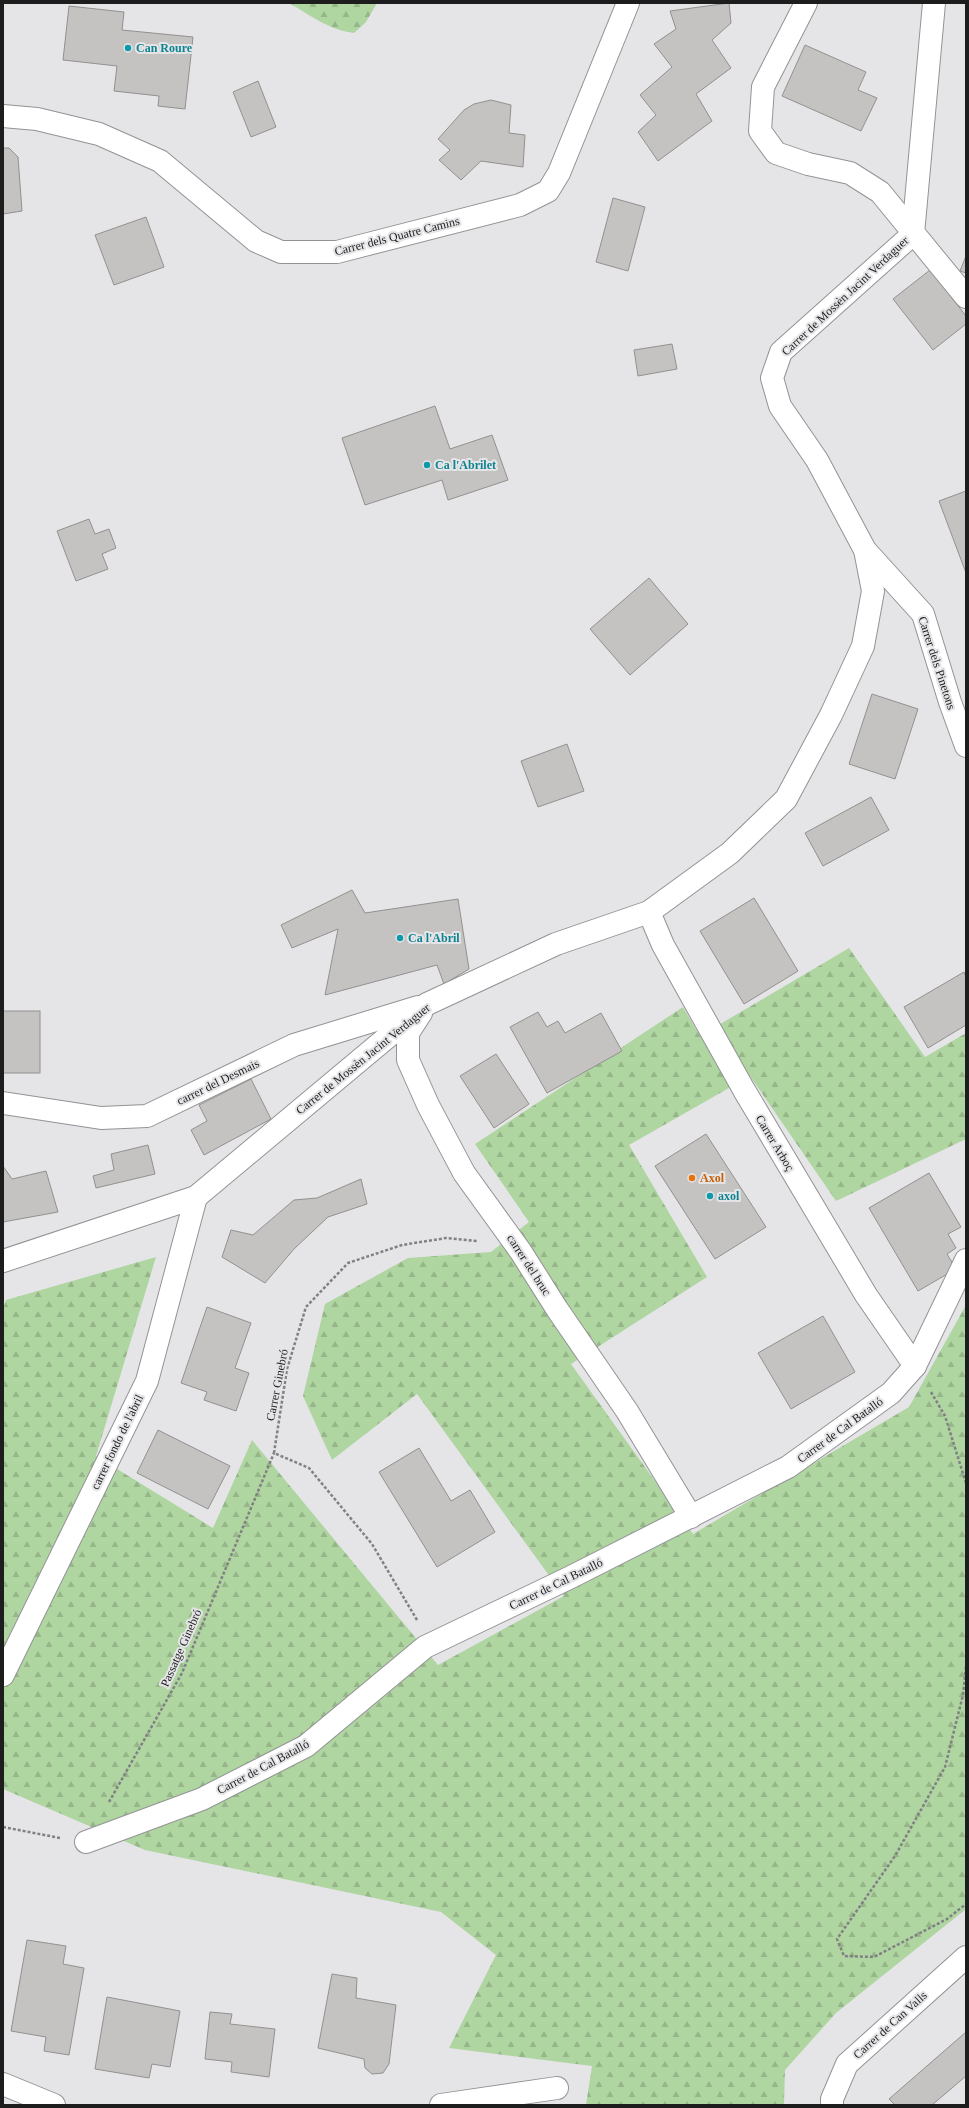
<svg xmlns="http://www.w3.org/2000/svg" width="969" height="2108" font-family="Georgia,serif">
	<style>
		.forest { fill: url(#forest-firs) }
		.building { fill: #c5c3c1; stroke: #93918f }
		.lines { fill: none; stroke-linecap: round; stroke-linejoin: round }
		.street-casing { stroke: #939396; stroke-width: 24 }
		.path { stroke: #818183; stroke-width: 2.5; stroke-dasharray: 3 2; stroke-linecap: butt }
		.street { stroke: #fff; stroke-width: 22 }
		.culture-dot { fill: #0f9aa8; stroke: #e5e5e8; stroke-width: 1.5 }
		.food-dot { fill: #e8710a; stroke: #e5e5e8; stroke-width: 1.5 }
		.labels { text-anchor: middle; dominant-baseline: central; stroke-width: 4; stroke-linejoin: round; paint-order: stroke }
		.culture-label { font-size: 12px; font-weight: bold; fill: #0d838f; stroke: #e5e5e8; text-anchor: start }
		.street-label { font-size: 12px; fill: #1d1d1e; stroke: #e5e5e8 }
		.food-label { font-size: 12px; font-weight: bold; fill: #c56008; stroke: #e5e5e8; text-anchor: start }
	</style>
	<defs>
		<pattern id="forest-firs" width="22" height="20" patternUnits="userSpaceOnUse"><rect width="22" height="20" fill="#afd5a1"/><path d="M5 1l3.5 6h-7zM16 11l3.5 6h-7z" fill="#96b68a"/></pattern>
	</defs>
	<rect width="100%" height="100%" fill="#e5e5e8"/>
	<g class="forest">
		<path d="M289,3h88l-11,19 -12,11c-25,-3 -44,-18 -65,-30z"/>
		<path d="M849,948l76,109 41,-24v106l-130,62 -86,-125 -121,69 78,132 -136,87 122,170 216,-127 57,-102v604l-130,104 -51,57 -1,35h-198l6,-39 -143,-18 47,-93 -55,-43 -296,-62 -142,-61v-480l3,-9 150,-43 -60,199 117,72 39,-88 186,225 126,-69 -147,-202 -85,66 -29,-64 22,-92 83,-46 83,-6 38,-30 -54,-78 208,-137 17,29z"/>
	</g>
	<g class="building">
		<path d="M729,3l2,20 -19,17 19,28 -35,26 16,27 -54,40 -20,-29 18,-17 -16,-20 32,-28 -18,-23 22,-15 -6,-18z"/>
		<path d="M69,6l55,6 -2,18 71,7 -8,72 -27,-3 1,-10 -45,-5 3,-25 -54,-6z"/>
		<path d="M805,45l61,27 -8,18 19,8 -16,33 -79,-35z"/>
		<path d="M258,81l18,46 -25,10 -18,-45z"/>
		<path d="M491,100l20,5 -2,28 16,2 -2,32 -42,-6 -20,19 -22,-20 11,-10 -12,-11 26,-29 10,-6z"/>
		<path d="M3,148h6l9,9 4,54 -19,3z"/>
		<path d="M613,198l32,9 -17,64 -32,-9z"/>
		<path d="M146,217l18,50 -50,18 -19,-50z"/>
		<path d="M966,256v17l-6,-2z"/>
		<path d="M930,270l36,46v8l-33,26 -40,-51z"/>
		<path d="M672,344l5,25 -39,7 -4,-26z"/>
		<path d="M435,406l15,43 42,-14 16,45 -60,20 -6,-20 -77,25 -23,-67z"/>
		<path d="M966,491v82l-27,-72z"/>
		<path d="M89,519l6,15 14,-5 7,19 -14,6 6,15 -32,12 -19,-50z"/>
		<path d="M649,578l39,46 -58,51 -40,-46z"/>
		<path d="M872,694l46,15 -23,70 -46,-15z"/>
		<path d="M567,744l17,47 -46,16 -17,-46z"/>
		<path d="M871,797l18,33 -66,36 -18,-33z"/>
		<path d="M352,890l13,23 93,-14 11,70 -25,15 -7,-19 -112,30 13,-66 -46,19 -11,-23z"/>
		<path d="M754,898l44,73 -54,33 -44,-73z"/>
		<path d="M964,972l2,5v48l-38,23 -24,-41z"/>
		<rect x="3" y="1011" width="37" height="62"/>
		<path d="M538,1012l9,15 11,-6 7,12 36,-20 21,38 -75,42 -37,-66z"/>
		<path d="M496,1054l33,50 -35,24 -34,-52z"/>
		<path d="M251,1079l20,40 -67,36 -13,-25 16,-9 -8,-16z"/>
		<path d="M706,1134l60,93 -51,32 -60,-93z"/>
		<path d="M148,1145l7,29 -59,14 -3,-12 21,-6 -3,-16z"/>
		<path d="M3,1166l9,13 34,-8 12,41 -55,10z"/>
		<path d="M929,1173l32,54 -13,7 8,14 -9,6 9,15 -38,22 -49,-83z"/>
		<path d="M361,1179l6,25 -39,13 -34,32 -29,34 -43,-26 9,-27 22,5 41,-35 23,-2z"/>
		<path d="M207,1307l44,16 -16,45 14,5 -13,38 -32,-11 3,-8 -26,-9z"/>
		<path d="M823,1316l32,56 -64,37 -33,-56z"/>
		<path d="M158,1430l72,36 -22,43 -71,-36z"/>
		<path d="M419,1448l32,53 19,-11 25,42 -58,35 -58,-95z"/>
		<path d="M27,1940l39,6 -3,18 21,4 -15,87 -25,-4 2,-14 -35,-6z"/>
		<path d="M332,1974l25,4 -1,20 40,7 -7,59 -6,9 -11,1 -7,-6 -1,-9 -46,-11z"/>
		<path d="M107,1997l73,14 -10,56 -18,-3 -3,14 -54,-9z"/>
		<path d="M210,2012l22,2 -2,10 45,5 -6,48 -38,-5 1,-10 -27,-3z"/>
		<path d="M966,2032v44l-34,29h-37l-6,-6z"/>
	</g>
	<g class="lines">
		<defs>
			<g id="street">
				<path d="M806,3l-43,84 -3,44 16,22 32,11 42,9 30,19 86,105"/>
				<path d="M3,116l34,3 62,15 61,27 96,80 25,11h56l183,-47 28,-14 11,-18 69,-170"/>
				<path d="M865,550l58,64 27,88 16,44"/>
				<path d="M649,912l14,33 81,145 122,205 49,71"/>
				<path d="M421,1013l-13,20v27l20,45 36,68 57,79 36,57 70,102 64,106"/>
				<path d="M3,1103l98,15 46,-2 147,-71 124,-38"/>
				<path d="M3,1261l193,-64 231,-193 129,-60 93,-32 81,-59 56,-54 45,-84 32,-69 10,-55 -8,-41 -48,-90 -37,-54 -8,-28 9,-26 132,-118 21,-231"/>
				<path d="M3,1675l144,-294 49,-184"/>
				<path d="M86,1842l116,-43 104,-53 119,-99 146,-70 217,-110 103,-74 24,-27 51,-106"/>
				<path d="M3,2084l51,21"/>
				<path d="M441,2105l116,-17"/>
				<path d="M832,2105v-6l15,-35 119,-107"/>
			</g>
		</defs>
		<use href="#street" class="street-casing"/>
		<g class="path">
			<path d="M931,1392l14,24 21,67"/>
			<path d="M417,1620l-45,-76 -63,-76 -35,-15 13,-84 19,-62 42,-44 54,-18 44,-7 31,3"/>
			<path d="M966,1667l-3,28 -18,72 -50,89 -58,83 7,17 30,1 73,-38 19,-15"/>
			<path d="M109,1802l73,-129 92,-220"/>
			<path d="M3,1827l57,11"/>
		</g>
		<use href="#street" class="street"/>
	</g>
	<g class="culture-dot">
		<circle cx="128" cy="48" r="4"/>
		<circle cx="427" cy="465" r="4"/>
		<circle cx="400" cy="938" r="4"/>
		<circle cx="710" cy="1196" r="4"/>
	</g>
	<circle class="food-dot" cx="692" cy="1178" r="4"/>
	<g class="labels">
		<g class="culture-label">
			<text x="136" y="48">Can Roure</text>
			<text x="435" y="465">Ca l'Abrilet</text>
			<text x="408" y="938">Ca l'Abril</text>
			<text x="718" y="1196">axol</text>
		</g>
		<g class="street-label">
			<text transform="translate(397 236) rotate(-14)">Carrer dels Quatre Camins</text>
			<text transform="translate(845 296) rotate(-43)">Carrer de Mossèn Jacint Verdaguer</text>
			<text transform="translate(937 663) rotate(72)">Carrer dels Pinetons</text>
			<text transform="translate(363 1059) rotate(-39)">Carrer de Mossèn Jacint Verdaguer</text>
			<text transform="translate(218 1082) rotate(-26)">carrer del Desmais</text>
			<text transform="translate(775 1143) rotate(59)">Carrer Arboç</text>
			<text transform="translate(529 1265) rotate(57)">carrer del bruc</text>
			<text transform="translate(277 1385) rotate(-79)">Carrer Ginebró</text>
			<text transform="translate(840 1430) rotate(-36)">Carrer de Cal Batalló</text>
			<text transform="translate(117 1442) rotate(-64)">carrer fondo de l'abril</text>
			<text transform="translate(556 1584) rotate(-26)">Carrer de Cal Batalló</text>
			<text transform="translate(181 1648) rotate(-66)">Passatge Ginebró</text>
			<text transform="translate(263 1767) rotate(-28)">Carrer de Cal Batalló</text>
			<text transform="translate(890 2025) rotate(-42)">Carrer de Can Valls</text>
		</g>
		<g class="food-label">
			<text x="700" y="1178">Axol</text>
		</g>
	</g>
	<rect width="969" height="2108" fill="none" stroke="#1d1d1e" stroke-width="8"/>
</svg>
